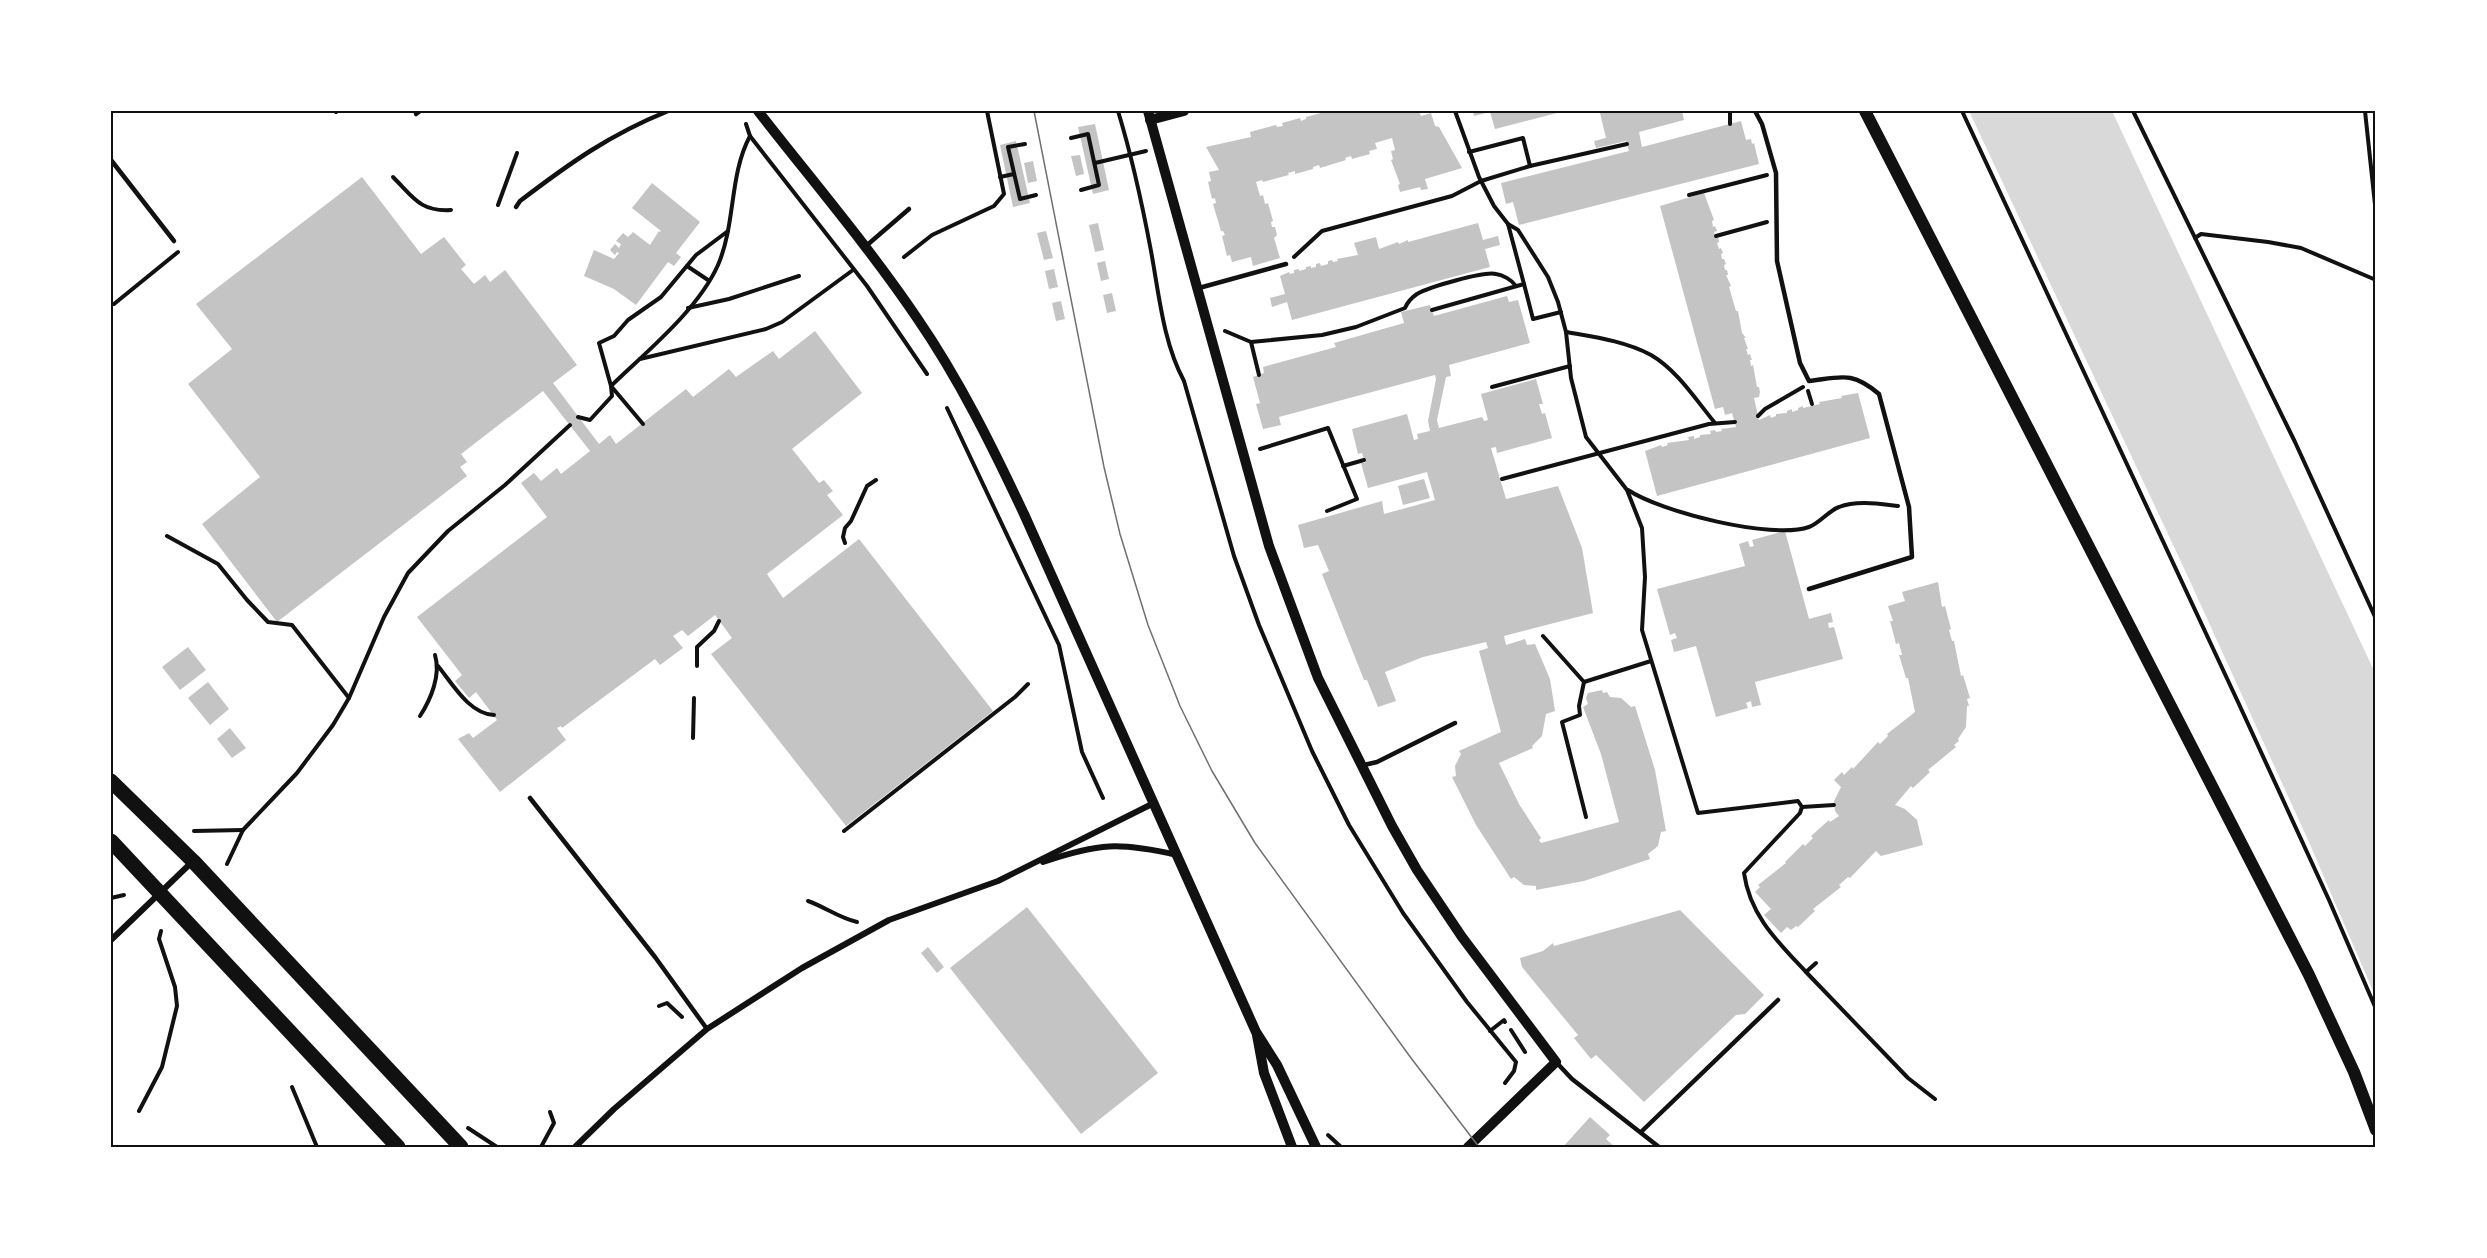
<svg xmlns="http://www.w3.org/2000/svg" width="2487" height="1258" font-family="Rubik,sans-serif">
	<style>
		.water { fill: #d9d9d9 }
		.building { fill: #c4c4c4 }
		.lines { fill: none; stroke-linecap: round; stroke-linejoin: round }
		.path { stroke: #111; stroke-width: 4 }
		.service { stroke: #111; stroke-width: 4.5 }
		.minor { stroke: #111; stroke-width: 6 }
		.tertiary { stroke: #111; stroke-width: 10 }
		.secondary { stroke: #111; stroke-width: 12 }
		.primary { stroke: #111; stroke-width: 15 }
		.tram { stroke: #707070; stroke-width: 1.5 }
		.neatline { fill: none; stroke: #111; stroke-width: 2 }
	</style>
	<rect width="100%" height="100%" fill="#fff"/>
	<path class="water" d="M1969,111h143l264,564v323l-68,-158 -125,-274z"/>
	<g class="building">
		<path d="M1328,111l4,2 87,-2 2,5 10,-3 4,13 4,1 23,41 -37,11 3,10 -7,1 -1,-3 -20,5 -2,-7 2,-1 -9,-24 2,-1 -2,-8 4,-1 -3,-12 -17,5 2,6 -8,2 1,3 -18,5 -1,-3 -6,2 1,2 -26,8 -1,-3 -6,2v2l-18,5v-3l-7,2 1,2 -26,7 -1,-2 -6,2 4,14 3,-1 2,9 3,-1 5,18 -2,1 1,5h3l2,8 -3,3 6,20 -27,8 -2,-9 -19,5 -2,-7 -3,1 -5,-20 3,-1 -2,-4h-2l-8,-27 3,-1 -1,-5 -3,1 -4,-17 3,-1 -2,-9 10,-2 -13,-23 45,-10 -1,-5 26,-7 1,2 6,-1 -1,-3 18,-5 1,3 5,-2v-2z"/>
		<path d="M1473,111h88v1l-66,17 -5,-17 -16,4z"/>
		<path d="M1607,111h12l1,2 8,-2h54l2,9 -45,12 3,15 99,-26 5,19 5,-1 1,5 2,-1 5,21 -240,61 -6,-23 -7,2 -5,-21 128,-32 -3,-10 -30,7 -2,-7 12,-3 -6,-25z"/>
		<path d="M1095,124l14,66 -16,4 -15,-67z"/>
		<path d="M1016,141l14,62 -17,4 -13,-62z"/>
		<path d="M1080,155l4,19 -8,2 -5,-20z"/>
		<path d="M1033,161l4,20 -9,2 -4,-20z"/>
		<path d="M362,177l59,77 23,-17 22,28 -5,4 13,15 11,-9 5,7 15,-12 72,95 -24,18 46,61 11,-9 6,9 70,-55 7,8 36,-28 7,8 37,-26 6,8 36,-28 47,62 -70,56 27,34 5,-3 9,11 -6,4 16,20 -76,59 16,24 76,-59 134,172 -147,115 -135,-172 21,-16 -17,-23 -27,21 -6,-6 -9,6 10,12 -23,17 -5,-6 -93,69 -1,-2 -4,2 9,12 -66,52 -42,-53 11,-6 4,5 24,-18 -21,-28 -7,6 -14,-17 7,-6 -45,-58 130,-100 -26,-34 13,-10 7,8 16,-13 4,6 29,-23 -47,-60 -82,63 6,8 -7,5 7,9 -190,146 -75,-98 58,-47 -72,-93 44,-35 -36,-45z"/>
		<path d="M652,183l48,39 -24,31 5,4 -7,9 -6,-4 -32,43 -22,-16 -30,-13 10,-26 20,9 5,-6 -2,-1 -2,3 -5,-5 5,-6 4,4 2,-4 -5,-3 7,-8 5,4 5,-5 17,13 9,-14 2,1v-1l-29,-23z"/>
		<path d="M1704,193l10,27 -2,1 1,6 2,-1 2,5 -3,1 2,6 2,-1 1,5 -2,1 2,6 2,-1 2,5 -2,1 1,5h2l2,5 -2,1 1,5h2l1,5h-2l5,11 -2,1 7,24h2l4,22 4,5h-2l4,11h-2l2,6 2,-1 2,6h-2l1,6 2,-1 4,22h2l1,5 -1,5 -5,1 5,22 11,-5 1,3 5,-2v-2l11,-1v-2l5,-2v3l6,-2v-2l5,-2v2l17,-4 -1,-2 23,-4 -1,-2 17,-3 12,45 -213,58 -12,-45 16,-6 1,2 6,-2 -1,-2 22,-3 -1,-3 6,-1v3l6,-2v-2l11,-1 -1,-3 5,-1 1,2 6,-1 -1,-2 15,-2 -4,-14 -7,2 -2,-8 -8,2 -55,-203z"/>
		<path d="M1098,223l6,27 -9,2 -6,-27z"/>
		<path d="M1478,223l5,17 15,-4 2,9 -15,4 5,18 -198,53 -5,-18 -15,5 -2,-9 15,-4 -5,-18 9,-4 1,2 4,-1v-3l5,-1v2l7,-2v-2l5,-1v2l5,-1v-3l4,-1 1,3 7,-2v-3l4,-1 1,2 5,-1 -1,-2 21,-4 -4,-12 22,-6 3,12 19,-7 1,2 9,-4v2z"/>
		<path d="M1046,231l7,27 -9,2 -7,-27z"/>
		<path d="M1105,261l4,18 -8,2 -4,-18z"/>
		<path d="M1054,269l4,18 -9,2 -4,-18z"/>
		<path d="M1112,293l4,18 -9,2 -4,-18z"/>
		<path d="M1507,296l2,6 9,-2 12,43 -81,22 2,11 -5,1 -9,43 2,8 43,-11 2,4 4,-1 -7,-26 55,-15 7,25h-4l3,10 3,-1 7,25 -55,15 -1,-6 -5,1 15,51 52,-13 24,62 11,65 -89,23 2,9 19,-6 2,6 8,-1 15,35 5,32 -9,3 -4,22 -10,10 1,2 -34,15 20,41 22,34 -2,2 2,3 78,-21 -18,-68 -18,-47 5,-3 -2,-6 2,-5 14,-3 1,3 4,-1 3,5 11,1 10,9 4,-1 20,64 11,61 -5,1 -3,14 -10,8 2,5 -66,22 -48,9v-4l-12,-1 -10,-8 -3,2 -35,-54 -24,-48 4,-1 -1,-10 6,-12 -2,-3 42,-19 -22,-81 9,-3 -2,-6 -63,15 -38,15 11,29 -18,6 -11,-27h-3l-42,-106 7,-3 -11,-26 -14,3 -6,-23 84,-24 2,13 51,-14 -8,-28 -59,16 -7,-25h4l-3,-10 -4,1 -6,-25 55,-15 7,26 4,-1 -1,-5 13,-3 -2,-10 8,-42 -1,-4 -156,42 2,8 -18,4 -7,-25 4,-1 -7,-26 11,-4 -1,-6 73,-20 -2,-4 70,-20 -3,-11 29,-7 4,11z"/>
		<path d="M1061,301l4,18 -9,2 -4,-18z"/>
		<path d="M1424,479l6,19 -27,7 -5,-19z"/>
		<path d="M1785,531l24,88 22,-6 2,9 -5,1 1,5 5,-1 9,32 -88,23 6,23 -9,2 -1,-6 -5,2 2,5 -32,9 -20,-71 -22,6 -3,-12 6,-2 -2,-5 -5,2 -13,-46 88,-23 -6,-22 9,-3 2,6 4,-1 -2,-6z"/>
		<path d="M1938,582l4,25 3,-1 6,23 -2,1 3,11h2l7,35 2,-1 7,23 -3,1 2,7h-2l-1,21 -8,12 1,2 -5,4 2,2 -28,23 2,2 -17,16 -2,-2 -16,19 10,4 12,11 6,25 -42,11 -5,-5 -26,27 -2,-1 -9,8 2,2 -28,22 2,2 -17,16 -2,-1 -5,4 -4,-3 -6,6 -17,-18 7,-6 -16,-17 5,-5 -2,-2 28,-22 -1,-1 18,-18 2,2 8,-8 -2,-2 18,-16 1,2 9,-6 -4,-5 -1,-10 7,-14 -7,-7 8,-8 2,3 8,-8 1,2 25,-27 2,2 8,-8 -1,-2 28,-22 -7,-34h-2l-7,-23h3l-3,-12 -3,1 -6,-23h3l-5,-15 17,-5 -3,-9z"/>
		<path d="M188,647l18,23 -26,20 -18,-23z"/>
		<path d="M208,682l21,27 -19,16 -22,-27z"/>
		<path d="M230,728l16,20 -14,10 -15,-19z"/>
		<path d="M1027,907l131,166 -77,61 -131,-166z"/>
		<path d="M1680,910l84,85 -19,19 -9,1 -92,87 -48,-47 -5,4 -17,-21 4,-3 -56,-68 -2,-9 23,-7 10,-8 1,3z"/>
		<path d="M928,947l16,20 -7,6 -16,-20z"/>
		<path d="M1590,1117l20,18 -4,4 9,8h-52z"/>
	</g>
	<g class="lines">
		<g class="path">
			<path d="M1118,111c14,46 24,92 33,140 8,43 12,91 33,130l50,175 25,69 53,126 37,74 54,88 64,89 49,60 -2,9 -9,12"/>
			<path d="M1455,111l24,66 15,29 14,18 10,6 30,47 10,25 8,30 5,46 15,59 41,53 15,38 3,49 -3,53 56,183 100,-12 4,6 32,-2"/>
			<path d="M1730,111v13"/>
			<path d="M1962,111l276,591 91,198 47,109"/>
			<path d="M2133,111l162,331 81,177"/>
			<path d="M2365,111l11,103"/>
			<path d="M336,112l1,-1"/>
			<path d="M750,136l117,150 60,88"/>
			<path d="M1071,138l17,-4 11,51 -18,5"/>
			<path d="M1025,144l-17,3 12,52 16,-4"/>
			<path d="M1469,152l54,-14 7,28 97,-22"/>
			<path d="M1095,163l51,-12"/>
			<path d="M393,177c20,20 27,35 58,33"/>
			<path d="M1000,177l14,-3"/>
			<path d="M1689,195l78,-20"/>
			<path d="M498,205l19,-52"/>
			<path d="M1716,236l51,-14"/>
			<path d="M2195,238l6,-4 67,8 33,6 75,32"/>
			<path d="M904,257l28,-22 62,-29 10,-12 -17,-83"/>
			<path d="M1294,257l28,-26 130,-35 29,-15 49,-15"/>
			<path d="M687,266l21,14"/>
			<path d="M1524,284l9,35 28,-7"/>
			<path d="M114,304l64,-52"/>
			<path d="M688,308l41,-9 70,-23"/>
			<path d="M1432,310l92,-26 -16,-60"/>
			<path d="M1225,331l26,11 71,-7 34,-8 49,-19c3,-7 6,-10 12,-14 12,-7 67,-23 79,-20 7,1 16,6 20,12"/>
			<path d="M1566,332c28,5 59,9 85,23 26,15 45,45 64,68"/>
			<path d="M1251,342l8,33"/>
			<path d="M640,359l126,-30 16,-7 71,-52"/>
			<path d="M1492,387l78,-21"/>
			<path d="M1808,391l4,13"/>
			<path d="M947,408l112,237 23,107 21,46"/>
			<path d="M1758,416l7,-7 38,-22"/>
			<path d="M578,417l12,3 22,-24 -1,-10c35,-34 87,-76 107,-121 18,-42 11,-90 32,-129l-4,-12"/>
			<path d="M643,424l-32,-38 -12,-43 15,-7 14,-16 33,-23 35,-42 32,-24"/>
			<path d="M1260,449l68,-21 29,71 -30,12"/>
			<path d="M1343,466l21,-6"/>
			<path d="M1502,479l207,-55 26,-2"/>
			<path d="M1628,490c33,22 144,50 181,37 11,-4 19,-16 30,-20 18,-7 41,-3 59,-1"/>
			<path d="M167,536l51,28 29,36 21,22 24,3 57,73"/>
			<path d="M845,543l-2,-6 2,-9 6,-7 16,-35 9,-6"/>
			<path d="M1543,636l41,46 -5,24 1,9 -18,7 24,95"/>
			<path d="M438,666c14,17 31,48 56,49"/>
			<path d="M697,666v-19l17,-16 5,-10"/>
			<path d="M1584,682l67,-21"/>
			<path d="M420,716c11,-17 21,-41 15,-61"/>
			<path d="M693,738l1,-40"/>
			<path d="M1802,807l-2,6 -56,60c6,43 34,69 62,99l10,-9"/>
			<path d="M194,831l49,-1"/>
			<path d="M844,831l171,-134 13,-13"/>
			<path d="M227,864l16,-34 54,-57 36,-48 16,-27 35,-81 24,-44 40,-42 57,-46 65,-60"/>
			<path d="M111,898l13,-3"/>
			<path d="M808,901c17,6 31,17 49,21"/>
			<path d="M1806,972l102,106 27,21"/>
			<path d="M659,1006l8,-3 15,14"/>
			<path d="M1511,1030l14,22"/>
			<path d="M1490,1031l14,-11 1,2"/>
			<path d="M292,1087l25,60"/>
			<path d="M139,1111l23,-44 15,-61 -2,-19 -16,-48 2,-8"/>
			<path d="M468,1128l29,19"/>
			<path d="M1328,1135l13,12"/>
			<path d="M541,1147l13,-24 -4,-11"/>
		</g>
		<g class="service">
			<path d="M1755,111l7,13 14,49 1,88 23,102 9,18c33,-4 43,-10 70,13l30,113 3,50 -103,32"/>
			<path d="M416,114l4,-3"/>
			<path d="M111,160l63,81"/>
			<path d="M516,207l4,-6c50,-38 89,-66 148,-90"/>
			<path d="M866,246l43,-37"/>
			<path d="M1199,288l87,-24"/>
			<path d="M1364,765l13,-3 78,-39"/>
			<path d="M530,798l125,159 52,72"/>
			<path d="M1556,1062l16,17 87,68"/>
			<path d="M1641,1132l137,-132"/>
		</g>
		<g class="minor">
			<path d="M1043,862c56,-19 76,-20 134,-7"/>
			<path d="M111,940l81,-78"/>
			<path d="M575,1147l39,-38 93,-80 95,-61 87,-48 109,-39 156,-78"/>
		</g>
		<g class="tertiary">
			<path d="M758,111c53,68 111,136 159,207 42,61 75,128 107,196l232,518 21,33 39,82"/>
			<path d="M1148,111l121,435 49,132 74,148 25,44 45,67 94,125 -88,85"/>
			<path d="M1150,120l34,-9"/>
			<path d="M1257,1035l7,38 28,74"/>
		</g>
		<path class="secondary" d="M1865,111l444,864 45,97 22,58"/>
		<g class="primary">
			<path d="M111,781l82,80 268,286"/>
			<path d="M111,841l287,306"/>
		</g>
		<path class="tram" d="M1034,111l70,356 16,67 28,91 32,81 32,65 43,72 156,215 68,89"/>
	</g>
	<rect width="2487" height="1258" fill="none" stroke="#ffffff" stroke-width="225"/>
	<rect x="112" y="112" width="2262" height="1034" class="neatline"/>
</svg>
